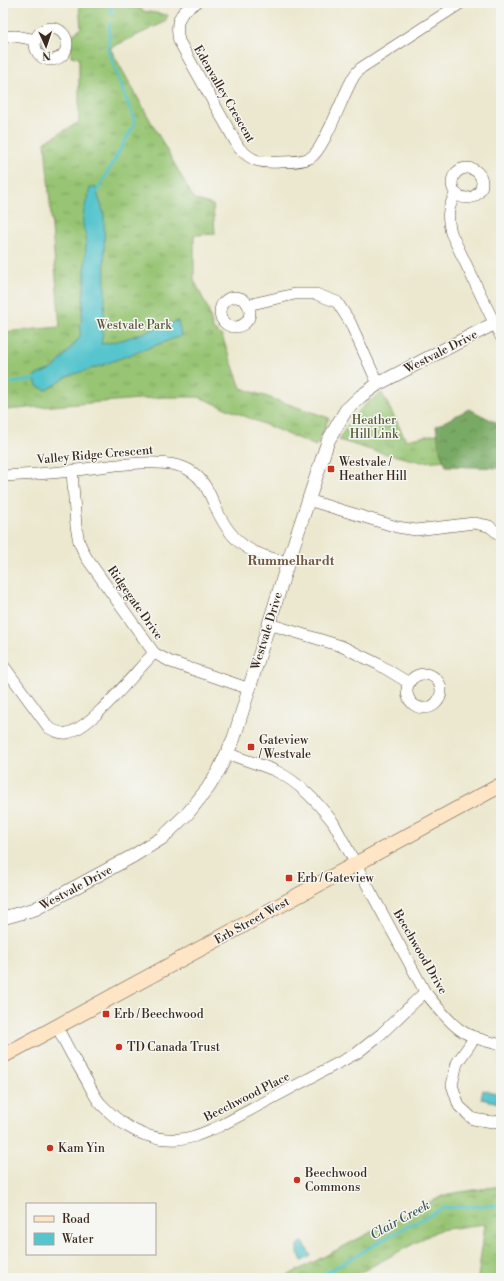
<svg xmlns="http://www.w3.org/2000/svg" width="504" height="1281" font-family="'Libre Bodoni',serif">
	<style>
		.grass { fill: url(#grass-tufts); stroke: #697848 }
		.forest { fill: url(#forest-crowns); stroke: #5a6a42 }
		.water { fill: #57c5cd; stroke: #497876 }
		.lines { fill: none; stroke-linecap: round; stroke-linejoin: round }
		.stream { stroke: #57c5cd; stroke-width: 3 }
		.minor-casing { stroke: #564639; stroke-width: 12 }
		.tertiary-casing { stroke: #564639; stroke-width: 14 }
		.secondary-casing { stroke: #564639; stroke-width: 16 }
		.minor { stroke: #fff; stroke-width: 11 }
		.tertiary { stroke: #fff; stroke-width: 13 }
		.secondary { stroke: #fee5c5; stroke-width: 15 }
		.poi-dot { fill: #c8321e; stroke: #f6f6f2; stroke-width: 1.5 }
		.labels { text-anchor: middle; dominant-baseline: central; stroke-width: 3; stroke-linejoin: round; paint-order: stroke }
		.street-label { font-size: 12px; fill: #3b2a1e; stroke: #f6f6f2 }
		.park-label { font-size: 12px; fill: #575838; stroke: #f6f6f2 }
		.poi-label { font-size: 12px; fill: #3b2a1e; stroke: #f6f6f2; text-anchor: start }
		.neighbourhood-label { font-size: 13px; font-weight: bold; fill: #725944; stroke: #f6f6f2 }
		.water-label { font-size: 13px; font-style: italic; fill: #435853; stroke: #f6f6f2 }
	</style>
	<defs>
		<pattern id="grass-tufts" width="24" height="20" patternUnits="userSpaceOnUse"><rect width="24" height="20" fill="#97c573"/><path d="M3 7l-1-3M5 7V3M7 7l1-3M15 17l-1-3M17 17v-4M19 17l1-3" fill="none" stroke="#7ca05e"/></pattern>
		<pattern id="forest-crowns" width="20" height="18" patternUnits="userSpaceOnUse"><rect width="20" height="18" fill="#79aa65"/><path d="M2 6a3 3 0 1 1 6 0M12 15a3 3 0 1 1 6 0" fill="none" stroke="#648b53"/></pattern>
	</defs>
	<rect width="100%" height="100%" fill="#f6f6f2"/>
	<filter id="ink" filterUnits="userSpaceOnUse"><feTurbulence type="fractalNoise" baseFrequency=".025" numOctaves="2"/><feDisplacementMap in="SourceGraphic" scale="8" xChannelSelector="R" yChannelSelector="G"/><feConvolveMatrix kernelMatrix="1 2 1 2 8 2 1 2 1" color-interpolation-filters="sRGB"/></filter>
	<filter id="wash" filterUnits="userSpaceOnUse"><feTurbulence type="fractalNoise" baseFrequency=".012" numOctaves="4" result="noise"/><feDisplacementMap in="SourceGraphic" scale="16" xChannelSelector="R" yChannelSelector="G"/><feGaussianBlur stdDeviation="0.9" result="paint"/><feColorMatrix in="noise" values="0 0 0 0 0 0 0 0 0 0 0 0 0 0 0 0 0 1.4 0 .05"/><feComposite in="paint" operator="in"/></filter>
	<g filter="url(#wash)">
		<rect width="100%" height="100%" fill="#ece8cf"/>
		<g class="grass">
			<path d="M79,3h59l4,8 26,4 -3,7 -55,26 84,151 19,6 2,29 -21,1v45l14,29 5,20 9,7 19,52 88,30 -13,28 -117,-49h-35l-161,13v-78l57,-5 -15,-185 34,-20v-64l-8,-2v-20l10,-8z"/>
			<path d="M382,393l24,47 76,-15 -7,33 -53,4 -48,-11 -35,-11c12,-22 21,-34 43,-47z"/>
			<path d="M501,1186v92h-23l7,-54 -46,6 -89,48h-67l140,-73 25,-11z"/>
		</g>
		<path class="forest" d="M469,409l32,16v43l-55,-2 -6,-16 -4,-24z"/>
		<g class="water">
			<path d="M95,186l9,28 1,82 -2,36 -2,12c27,-3 51,-16 77,-23l3,15 -84,31 -29,9 -13,9 -9,5 -9,-4 -3,-10 20,-8 26,-31 5,-60 1,-43c-8,-12 1,-33 4,-46z"/>
			<path d="M483,1090l18,4 -2,9 -18,-4z"/>
			<path d="M303,1242l8,14 -9,5 -4,-9v-7z"/>
		</g>
		<g class="lines">
			<g class="stream">
				<path d="M111,13v-10"/>
				<path d="M96,193l39,-70 -27,-74 2,-25"/>
				<path d="M12,383l25,-4"/>
				<path d="M317,1278l78,-45 49,-25 57,-3"/>
			</g>
		</g>
	</g>
	<g filter="url(#ink)">
		<g class="lines">
			<defs>
				<g id="minor">
					<path d="M196,3c-18,10 -21,19 -17,38l60,107c14,14 21,15 41,14 10,0 21,0 30,-4 14,-7 33,-64 43,-80 2,-4 5,-7 8,-10l100,-65"/>
					<circle cx="51" cy="44" r="16"/>
					<path d="M3,37l12,-1 21,4"/>
					<circle cx="467" cy="183" r="15"/>
					<path d="M456,193c-9,16 -9,23 -5,40l50,104"/>
					<circle cx="235" cy="312" r="15"/>
					<path d="M248,305l47,-11h21l21,8 13,20 28,62"/>
					<path d="M72,471l4,55 3,16 7,15 68,96 17,9 79,27"/>
					<path d="M3,476c19,-1 38,-2 58,-4 31,-3 101,-18 128,-2 14,8 20,22 26,36 16,37 35,49 73,56"/>
					<path d="M308,500l89,27 19,3 58,-7 15,3 12,10"/>
					<path d="M269,624l72,22 37,18 31,19"/>
					<path d="M3,665l46,63c6,3 12,6 18,5 25,-5 68,-61 87,-80"/>
					<circle cx="424" cy="691" r="17"/>
					<path d="M227,753c16,7 33,11 49,18 24,12 41,31 57,51l92,170c11,13 21,27 34,37 12,9 28,12 42,16"/>
					<path d="M57,1027c9,18 19,36 30,54 4,7 8,17 14,23 23,24 45,37 78,35 14,0 28,-8 41,-13l137,-73 24,-19 44,-42"/>
					<path d="M475,1037l-18,26 -5,22 7,21 14,13 20,3 8,-1"/>
				</g>
				<path id="tertiary" d="M3,918l32,-9 98,-53 29,-18 26,-25 20,-25 11,-18 15,-32 54,-176 40,-121 18,-31 15,-14 17,-12 123,-64"/>
				<path id="secondary" d="M3,1056l498,-271"/>
			</defs>
			<use href="#minor" class="minor-casing"/>
			<use href="#tertiary" class="tertiary-casing"/>
			<use href="#secondary" class="secondary-casing"/>
			<use href="#minor" class="minor"/>
			<use href="#tertiary" class="tertiary"/>
			<use href="#secondary" class="secondary"/>
		</g>
	</g>
	<g class="poi-dot">
		<rect x="327" y="465" width="8" height="8" rx="2"/>
		<rect x="247" y="743" width="8" height="8" rx="2"/>
		<rect x="285" y="874" width="8" height="8" rx="2"/>
		<rect x="102" y="1010" width="8" height="8" rx="2"/>
		<circle cx="119" cy="1047" r="4"/>
		<circle cx="50" cy="1148" r="4"/>
		<circle cx="297" cy="1180" r="4"/>
	</g>
	<g class="labels">
		<g class="street-label">
			<text transform="translate(224 94) rotate(60)">Edenvalley Crescent</text>
			<text transform="translate(441 352) rotate(-27)">Westvale Drive</text>
			<text transform="translate(95 455) rotate(-5)">Valley Ridge Crescent</text>
			<text transform="translate(135 603) rotate(55)">Ridgegate Drive</text>
			<text transform="translate(267 631) rotate(-73)">Westvale Drive</text>
			<text transform="translate(76 888) rotate(-28)">Westvale Drive</text>
			<text transform="translate(252 921) rotate(-29)">Erb Street West</text>
			<text transform="translate(420 952) rotate(60)">Beechwood Drive</text>
			<text transform="translate(247 1097) rotate(-27)">Beechwood Place</text>
		</g>
		<g class="park-label">
			<text x="134" y="325">Westvale Park</text>
			<text x="374" y="420">Heather<tspan x="374" dy="14">Hill Link</tspan></text>
		</g>
		<g class="poi-label">
			<text x="339" y="462">Westvale /<tspan x="339" dy="14">Heather Hill</tspan></text>
			<text x="259" y="740">Gateview<tspan x="259" dy="14">/ Westvale</tspan></text>
			<text x="297" y="878">Erb / Gateview</text>
			<text x="114" y="1014">Erb / Beechwood</text>
			<text x="127" y="1047">TD Canada Trust</text>
			<text x="58" y="1148">Kam Yin</text>
			<text x="305" y="1173">Beechwood<tspan x="305" dy="14">Commons</tspan></text>
		</g>
		<g class="neighbourhood-label">
			<text x="291" y="561">Rummelhardt</text>
		</g>
		<g class="water-label">
			<text transform="translate(400 1220) rotate(-29)">Clair Creek</text>
		</g>
	</g>
	<rect width="504" height="1281" fill="none" stroke="#f6f6f2" stroke-width="16"/>
	<rect x="26" y="1203" width="130" height="52" fill="#f6f6f2" stroke="#aba49d"/>
	<rect x="34" y="1216" width="20" height="6" fill="#fee5c5" stroke="#aba49d"/>
	<text x="62" y="1223" font-size="12" fill="#3b2a1e">Road</text>
	<rect x="34" y="1233" width="20" height="12" fill="#57c5cd" stroke="#aba49d"/>
	<text x="62" y="1243" font-size="12" fill="#3b2a1e">Water</text>
	<g transform="translate(46 46) rotate(177)" stroke="#f6f6f2" stroke-width="3" paint-order="stroke">
	<path d="M0-3L7 15L0 10L-7 15Z" fill="#3b2a1e"/>
	<text y="-6" font-size="11" font-weight="bold" text-anchor="middle" fill="#3b2a1e">N</text>
	</g>
</svg>
